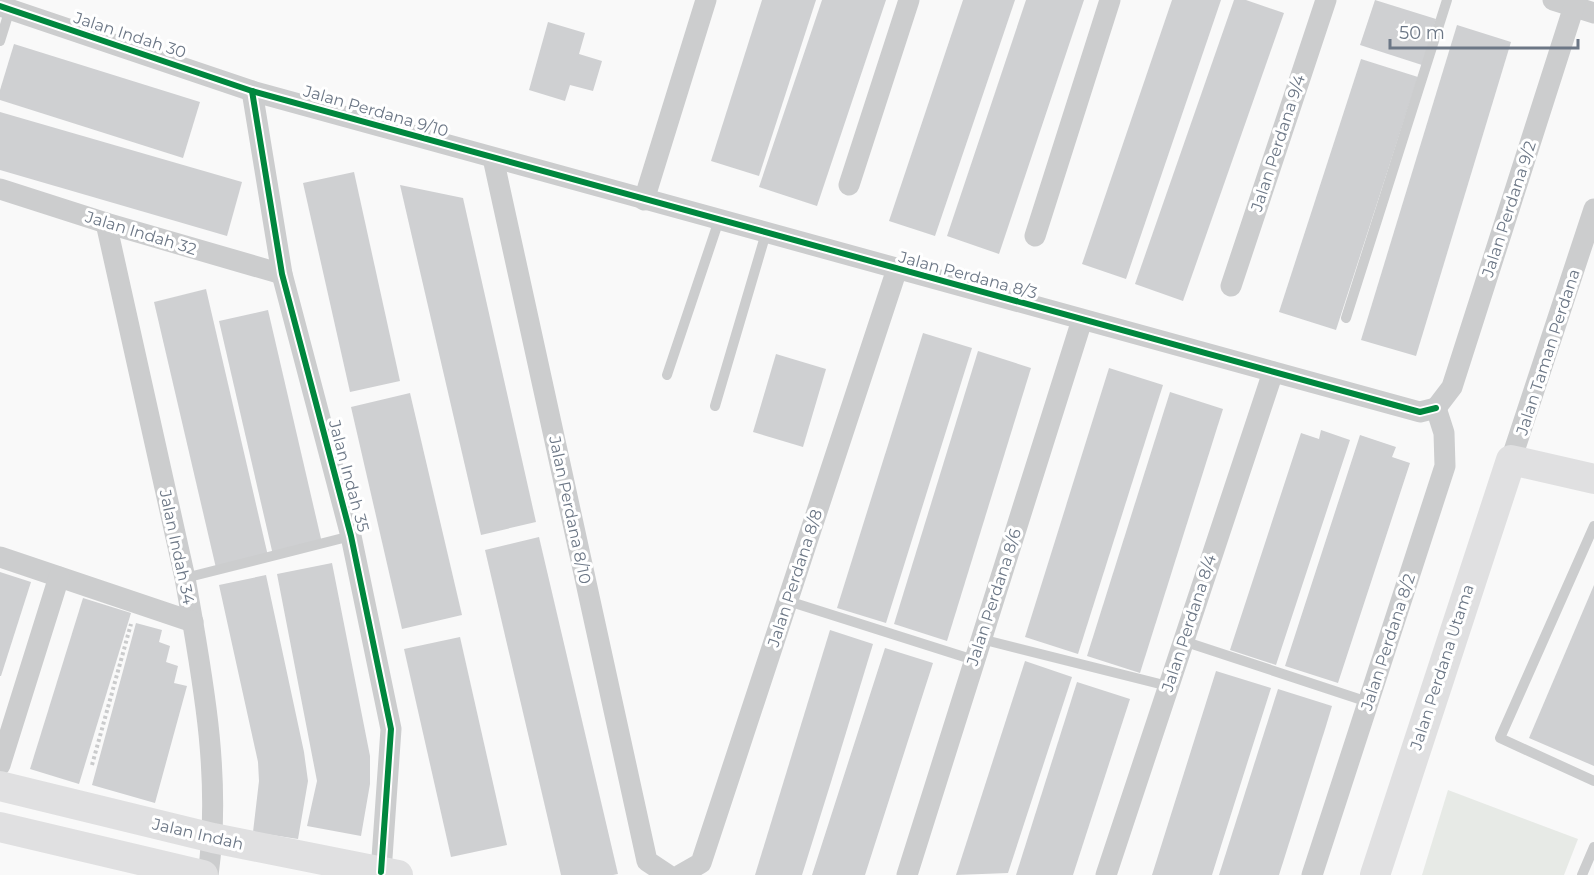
<svg xmlns="http://www.w3.org/2000/svg" width="1594" height="875" font-family="Montserrat,sans-serif">
	<style>
		.green { fill: #e7eae6 }
		.building { fill: #cfd0d2 }
		.lines { fill: none; stroke-linecap: round; stroke-linejoin: round }
		.path { stroke: #cacbcc; stroke-width: 4; stroke-dasharray: 3 3; stroke-linecap: butt }
		.lane { stroke: #cccdce; stroke-width: 10 }
		.street { stroke: #cccdce; stroke-width: 21 }
		.secondary { stroke: #e0e0e1; stroke-width: 30 }
		.cycleway-casing { stroke: #fff; stroke-width: 10 }
		.cycleway { stroke: #00873e; stroke-width: 6 }
		.labels { text-anchor: middle; dominant-baseline: central; stroke-width: 6; stroke-linejoin: round; paint-order: stroke }
		.street-label { font-size: 16px; fill: #6c7786; stroke: #fff }
	</style>
	<rect width="100%" height="100%" fill="#f9f9f9"/>
	<path class="green" d="M1448,790l130,49 -14,36h-142z"/>
	<g class="building">
		<path d="M762,0h54l-57,176 -48,-15z"/>
		<path d="M822,0h64l-69,206 -58,-19z"/>
		<path d="M963,0h52l-80,236 -46,-15z"/>
		<path d="M1026,0h58l-85,254 -52,-18z"/>
		<path d="M1172,0h49l-95,279 -44,-15z"/>
		<path d="M1234,0h12l38,13 -101,288 -48,-17z"/>
		<path d="M1375,0l61,19 -14,46 -62,-20z"/>
		<path d="M548,22l37,11 -6,21 23,7 -9,30 -23,-6 -5,16 -36,-11z"/>
		<path d="M1457,25l54,17 -95,314 -55,-16z"/>
		<path d="M14,44l186,58 -17,56 -183,-58v-10z"/>
		<path d="M1361,59l57,18 -82,253 -57,-18z"/>
		<path d="M0,112l242,70 -15,54 -227,-66z"/>
		<path d="M354,172l46,209 -50,11 -47,-209z"/>
		<path d="M400,185l63,13 73,324 -55,13z"/>
		<path d="M206,289l62,267 -52,12 -62,-266z"/>
		<path d="M268,310l54,233 -49,12 -54,-234z"/>
		<path d="M923,333l49,15 -86,275 -49,-15z"/>
		<path d="M978,351l53,17 -84,273 -53,-17z"/>
		<path d="M776,354l50,15 -23,78 -50,-15z"/>
		<path d="M1109,368l54,17 -85,269 -53,-17z"/>
		<path d="M1170,392l53,17 -83,264 -53,-17z"/>
		<path d="M410,393l52,222 -60,14 -51,-222z"/>
		<path d="M1321,430l29,10 -74,225 -46,-15 71,-217 18,6z"/>
		<path d="M1360,435l36,12 -4,10 18,6 -72,220 -53,-17z"/>
		<path d="M539,537l79,337 -5,1h-52l-76,-325z"/>
		<path d="M332,563l38,193v28l-9,52 -54,-10 10,-45 -40,-207z"/>
		<path d="M0,572l31,10 -30,94h-1z"/>
		<path d="M266,575l38,177 4,29 -10,58 -45,-7 6,-51 -1,-19 -39,-177z"/>
		<path d="M1594,585v181l-65,-28z"/>
		<path d="M83,598l48,15 -52,171 -49,-15z"/>
		<path d="M136,623l26,7 -3,12 11,4 -4,16 12,4 -4,17 13,3 -32,117 -63,-18z"/>
		<path d="M830,630l43,14 -42,138 -29,93h-47z"/>
		<path d="M460,637l47,208 -56,12 -47,-208z"/>
		<path d="M885,648l48,15 -19,59 -49,153h-53z"/>
		<path d="M1025,661l47,16 -64,196 -52,2z"/>
		<path d="M1216,671l55,17 -50,158 -9,29h-60z"/>
		<path d="M1077,682l53,17 -57,176h-57z"/>
		<path d="M1278,689l54,17 -6,20 -47,149h-60z"/>
	</g>
	<g class="lines">
		<path class="path" d="M92,765l39,-141"/>
		<g class="lane">
			<path d="M0,41l10,-32"/>
			<path d="M1346,318l101,-318"/>
			<path d="M667,375l52,-155"/>
			<path d="M715,406l51,-173"/>
			<path d="M1594,526l-94,212 94,43"/>
			<path d="M185,578l166,-42"/>
			<path d="M788,601l186,59"/>
			<path d="M981,639l187,47"/>
			<path d="M1183,641l185,61"/>
			<path d="M1582,875l12,-28"/>
		</g>
		<g class="street">
			<path d="M1553,0l41,13"/>
			<path d="M0,6l252,85 1168,321 16,-4"/>
			<path d="M252,91l30,183 69,262 40,193 -10,143"/>
			<path d="M493,158l154,703 21,14"/>
			<path d="M849,185l60,-185"/>
			<path d="M0,189l106,34 176,51"/>
			<path d="M644,200l62,-200"/>
			<path d="M106,223l79,355c17,97 37,198 23,297"/>
			<path d="M1035,236l75,-236"/>
			<path d="M1231,286l95,-286"/>
			<path d="M1436,408l16,-21 124,-387"/>
			<path d="M1511,460l83,-251"/>
			<path d="M0,557l193,65"/>
			<path d="M0,765l59,-188"/>
			<path d="M680,875l21,-12 196,-594"/>
			<path d="M907,875l175,-555"/>
			<path d="M1106,875l167,-503"/>
			<path d="M1312,875l133,-409 -1,-33 -8,-25"/>
		</g>
		<g class="secondary">
			<path d="M0,786l213,52 185,37"/>
			<path d="M0,827l203,48"/>
			<path d="M1375,875l136,-415 83,19"/>
		</g>
		<defs>
			<g id="cycleway">
				<path d="M0,6l252,85 1168,321 16,-4"/>
				<path d="M252,91l30,183 69,262 40,193 -10,143"/>
			</g>
		</defs>
		<use href="#cycleway" class="cycleway-casing"/>
		<use href="#cycleway" class="cycleway"/>
	</g>
	<g class="labels">
		<g class="street-label">
			<text transform="translate(130 35) rotate(18)">Jalan Indah 30</text>
			<text transform="translate(376 111) rotate(16)">Jalan Perdana 9/10</text>
			<text transform="translate(1278 143) rotate(-72)">Jalan Perdana 9/4</text>
			<text transform="translate(1509 209) rotate(-72)">Jalan Perdana 9/2</text>
			<text transform="translate(141 233) rotate(17)">Jalan Indah 32</text>
			<text transform="translate(968 275) rotate(15)">Jalan Perdana 8/3</text>
			<text transform="translate(1548 352) rotate(-72)">Jalan Taman Perdana</text>
			<text transform="translate(349 476) rotate(75)">Jalan Indah 35</text>
			<text transform="translate(570 510) rotate(78)">Jalan Perdana 8/10</text>
			<text transform="translate(177 547) rotate(78)">Jalan Indah 34</text>
			<text transform="translate(795 578) rotate(-72)">Jalan Perdana 8/8</text>
			<text transform="translate(994 597) rotate(-72)">Jalan Perdana 8/6</text>
			<text transform="translate(1189 623) rotate(-72)">Jalan Perdana 8/4</text>
			<text transform="translate(1388 642) rotate(-72)">Jalan Perdana 8/2</text>
			<text transform="translate(1442 667) rotate(-72)">Jalan Perdana Utama</text>
			<text transform="translate(198 834) rotate(13)">Jalan Indah</text>
		</g>
	</g>
	<path d="M1390 39v9h188v-9" fill="none" stroke="#6c7786" stroke-width="3"/>
	<text x="1399" y="39" font-size="18" fill="#6c7786" stroke="#ffffff" stroke-width="4.5" paint-order="stroke">50 m</text>
</svg>
